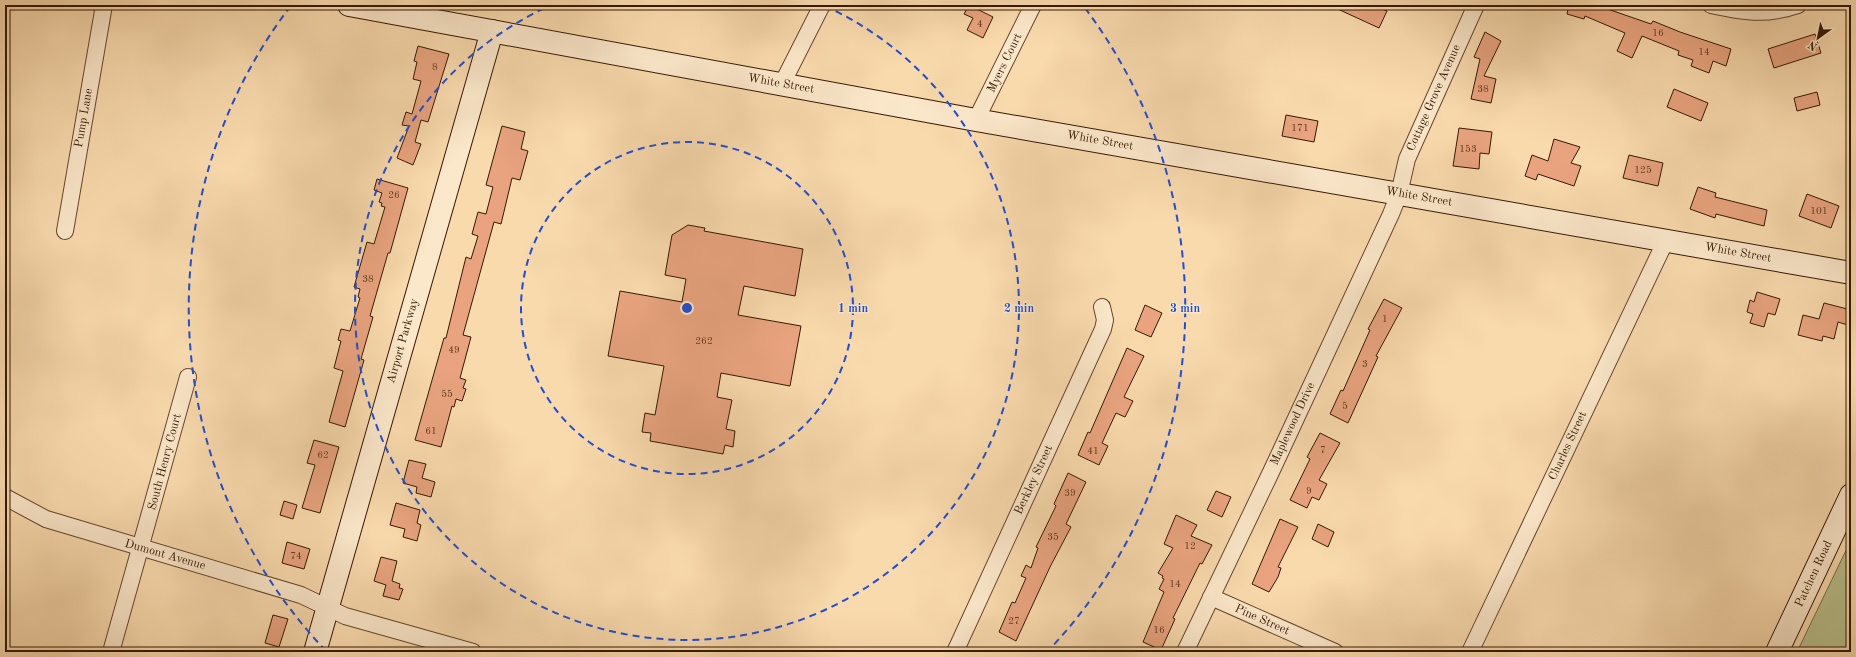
<svg xmlns="http://www.w3.org/2000/svg" width="1856" height="657" font-family="'Old Standard TT',serif">
	<style>
		.green { fill: #b9c08d; stroke: #776c48 }
		.building { fill: #e9a47f; stroke: #351802 }
		.lines { fill: none; stroke-linecap: round; stroke-linejoin: round }
		.street-casing { stroke: #66482d; stroke-width: 18 }
		.secondary-casing { stroke: #351802; stroke-width: 24 }
		.street { stroke: #fbe7ca; stroke-width: 16 }
		.secondary { stroke: #fbe7ca; stroke-width: 22 }
		.ring { fill: none; stroke: #1d4ed8; stroke-width: 2; stroke-dasharray: 7 5 }
		.labels { text-anchor: middle; dominant-baseline: central; stroke-width: 3; stroke-linejoin: round; paint-order: stroke }
		.number-label { font-size: 10px; fill: #623b21 }
		.street-label { font-size: 12px; fill: #351802; stroke: #fbe7ca }
		.centre { fill: #1d4ed8; stroke: #fbe7ca; stroke-width: 2 }
		.ring-label { font-size: 12px; text-anchor: middle; font-weight: bold; fill: #1d4ed8; stroke: #fbe7ca; stroke-width: 3; stroke-linejoin: round; paint-order: stroke }
	</style>
	<rect width="100%" height="100%" fill="#f9daad"/>
	<filter id="stains"><feTurbulence type="fractalNoise" baseFrequency=".005" numOctaves="4"/><feColorMatrix values="0 0 0 0 .2 0 0 0 0 .09 0 0 0 0 .02 0 0 0 .5 -.17"/></filter>
	<radialGradient id="worn" r=".72"><stop offset=".6" stop-color="#630" stop-opacity="0"/><stop offset="1" stop-color="#630" stop-opacity=".3"/></radialGradient>
	<path class="green" d="M1851,540v112h-54z"/>
	<g class="building">
		<path d="M969,5l24,12 -10,21 -16,-8 6,-12 -9,-4z"/>
		<path d="M1329,5h44l14,6 -8,17z"/>
		<path d="M1558,5h38l55,19 2,-3 27,11 51,17 -5,17 -13,-5 -4,12 -18,-7 2,-6 -15,-5 1,-4 -37,-15 -10,22 -15,-7 8,-18 -40,-17 -1,3 -17,-5 1,-5z"/>
		<path d="M1485,32l16,9 -17,35 12,3 -5,24 -20,-4 9,-40 -6,-2z"/>
		<path d="M1815,34l6,19 -47,15 -6,-19z"/>
		<path d="M418,46l31,8 -21,68 -7,-2 -6,22 6,2 -8,21 -16,-7 12,-32 -7,-1 4,-13 6,2 9,-33 -8,-2 4,-17 -3,-1z"/>
		<path d="M1674,89l34,14 -7,18 -34,-14z"/>
		<path d="M1817,92l3,13 -23,6 -3,-13z"/>
		<path d="M1286,115l32,6 -4,21 -32,-6z"/>
		<path d="M502,126l23,6 -4,17 7,2 -8,29 -8,-2 -11,46 -7,-2 -31,113 8,2 -11,41 6,2 -3,8 3,1 -4,12 -6,-2 -2,8 -2,-1 -11,41 -26,-7 29,-102h2l20,-81 5,2 7,-23 -6,-2 6,-22 8,2 7,-27 -7,-2z"/>
		<path d="M1459,128l33,4 -3,22 -9,-1 -1,16 -26,-3z"/>
		<path d="M1554,139l26,8 -9,16 10,3 -7,20 -36,-12 -2,6 -11,-4 7,-21 16,6z"/>
		<path d="M1629,155l34,8 -5,23 -35,-8z"/>
		<path d="M377,179l31,9 -18,65h-2l-18,63 3,1 -12,42 3,1 -19,67 -16,-5 14,-51 -9,-3 7,-27 -3,-1 3,-11 9,2 10,-33 -2,-1 2,-8 -6,-2 13,-45 7,2 11,-37 -4,-1 1,-3 -3,-1 3,-9 -8,-3z"/>
		<path d="M1698,187l18,6 -1,4 52,13 -3,16 -48,-12 -1,4 -25,-9z"/>
		<path d="M1807,194l32,12 -8,22 -32,-12z"/>
		<path d="M688,225l17,3 -1,3 99,18 -8,47 -51,-10 -6,29 63,11 -11,60 -69,-13 -4,24 15,3 -6,29 9,2 -2,16 -8,-2 -2,9 -73,-13 1,-8 -9,-1 3,-19 10,2 9,-49 -56,-10 12,-65 62,11 4,-23 -21,-4 7,-40z"/>
		<path d="M1757,292l23,7 -5,16 -7,-2 -4,14 -14,-4 3,-9 -6,-2 3,-12 4,2z"/>
		<path d="M1384,299l18,9 -26,48 2,1 -30,66 -18,-9 11,-24 2,1 27,-61 -2,-1z"/>
		<path d="M1824,303l27,7v16l-13,-4 -4,17 -11,-3 -1,5 -24,-6 5,-20 16,4z"/>
		<path d="M1145,305l17,8 -11,24 -16,-7z"/>
		<path d="M1127,348l17,8 -20,41 9,4 -8,16 -9,-4 -14,30 6,3 -9,19 -21,-10 10,-23 2,1z"/>
		<path d="M1320,433l20,10 -21,37 8,4 -8,16 -7,-3 -5,11 -17,-8 20,-41 -3,-2z"/>
		<path d="M314,440l25,7 -19,66 -18,-5 13,-43 -8,-2z"/>
		<path d="M409,460l17,4 -4,14 13,4 -4,15 -15,-4 1,-6 -14,-4z"/>
		<path d="M1068,473l18,9 -20,42 5,3 -21,40 -34,74 -17,-9 13,-30 3,1 11,-25 -5,-2 5,-11 5,3 7,-20 -2,-1 20,-41 -2,-2z"/>
		<path d="M1216,491l15,6 -9,20 -15,-7z"/>
		<path d="M284,501l13,4 -4,14 -13,-4z"/>
		<path d="M396,503l24,7 -3,13 4,2 -4,16 -14,-4 2,-8 -15,-4z"/>
		<path d="M1176,515l21,10 -6,11 21,9 -10,19 -2,-1 -27,55 2,1 -14,31 -18,-8 21,-50 -5,-3 5,-10 -2,-1 1,-2 -5,-3 15,-25 -9,-4z"/>
		<path d="M1280,519l18,8 -20,40 3,1 -3,9 -9,15 -17,-8z"/>
		<path d="M1318,524l16,8 -6,15 -16,-8z"/>
		<path d="M287,542l23,7 -6,20 -22,-6z"/>
		<path d="M381,557l16,4 -5,20 8,3 -1,4 4,1 -4,11 -16,-4 3,-11 -12,-4z"/>
		<path d="M273,615l15,4 -9,28 -14,-4z"/>
	</g>
	<g class="lines">
		<defs>
			<g id="street">
				<path d="M1711,5c32,7 55,11 87,0"/>
				<path d="M782,84l40,-79"/>
				<path d="M976,120l57,-115"/>
				<path d="M65,231l39,-226"/>
				<path d="M5,497l41,22 255,76 44,21 128,36"/>
				<path d="M1211,597l124,55"/>
				<path d="M111,652l77,-275"/>
				<path d="M955,652l148,-323 2,-9 -3,-13"/>
				<path d="M1185,652l86,-180 120,-258 8,-20 8,-35 69,-154"/>
				<path d="M1470,652l196,-412"/>
			</g>
			<g id="secondary">
				<path d="M349,5l627,115 875,153"/>
				<path d="M315,652l177,-621"/>
				<path d="M1777,652l74,-157"/>
			</g>
		</defs>
		<use href="#street" class="street-casing"/>
		<use href="#secondary" class="secondary-casing"/>
		<use href="#street" class="street"/>
		<use href="#secondary" class="secondary"/>
	</g>
	<g class="ring">
		<circle cx="687" cy="308" r="166"/>
		<path d="M825 6A332 332 0 1 1 549 6"/>
		<path d="M326 651A498 498 0 0 1 289 8M1085 8A498 498 0 0 1 1048 651"/>
	</g>
	<g class="labels">
		<g class="number-label">
			<text x="980" y="24">4</text>
			<text x="1658" y="33">16</text>
			<text x="1704" y="52">14</text>
			<text x="435" y="67">8</text>
			<text x="1483" y="89">38</text>
			<text x="1300" y="128">171</text>
			<text x="1468" y="149">153</text>
			<text x="1643" y="170">125</text>
			<text x="394" y="195">26</text>
			<text x="1819" y="211">101</text>
			<text x="368" y="279">38</text>
			<text x="1385" y="319">1</text>
			<text x="704" y="341">262</text>
			<text x="454" y="350">49</text>
			<text x="1365" y="364">3</text>
			<text x="447" y="394">55</text>
			<text x="1345" y="406">5</text>
			<text x="431" y="431">61</text>
			<text x="1323" y="450">7</text>
			<text x="1093" y="451">41</text>
			<text x="323" y="455">62</text>
			<text x="1309" y="491">9</text>
			<text x="1070" y="493">39</text>
			<text x="1053" y="537">35</text>
			<text x="1190" y="546">12</text>
			<text x="296" y="556">74</text>
			<text x="1175" y="584">14</text>
			<text x="1014" y="621">27</text>
			<text x="1159" y="630">16</text>
		</g>
		<g class="street-label">
			<text transform="translate(1005 63) rotate(-64)">Myers Court</text>
			<text transform="translate(781 84) rotate(10)">White Street</text>
			<text transform="translate(1434 98) rotate(-66)">Cottage Grove Avenue</text>
			<text transform="translate(84 118) rotate(-80)">Pump Lane</text>
			<text transform="translate(1100 141) rotate(10)">White Street</text>
			<text transform="translate(1419 197) rotate(10)">White Street</text>
			<text transform="translate(1738 253) rotate(10)">White Street</text>
			<text transform="translate(403 341) rotate(-74)">Airport Parkway</text>
			<text transform="translate(1293 424) rotate(-65)">Maplewood Drive</text>
			<text transform="translate(1568 446) rotate(-65)">Charles Street</text>
			<text transform="translate(165 462) rotate(-75)">South Henry Court</text>
			<text transform="translate(1034 480) rotate(-65)">Berkley Street</text>
			<text transform="translate(165 555) rotate(16)">Dumont Avenue</text>
			<text transform="translate(1814 574) rotate(-65)">Patchen Road</text>
			<text transform="translate(1262 620) rotate(24)">Pine Street</text>
		</g>
	</g>
	<circle cx="687" cy="308" r="6" class="centre"/>
	<g class="ring-label">
		<text x="853" y="312">1 min</text>
		<text x="1019" y="312">2 min</text>
		<text x="1185" y="312">3 min</text>
	</g>
	<rect width="1856" height="657" fill="none" stroke="#f9daad" stroke-width="20"/>
	<rect x="6" y="6" width="1844" height="645" fill="none" stroke="#351802" stroke-width="2"/>
	<rect x="10" y="10" width="1836" height="637" fill="none" stroke="#351802"/>
	<g transform="translate(1818 38) rotate(213)" stroke="#fbe7ca" stroke-width="3" paint-order="stroke">
	<path d="M0-3L7 15L0 10L-7 15Z" fill="#351802"/>
	<text y="-6" font-size="11" font-weight="bold" text-anchor="middle" fill="#351802">N</text>
	</g>
	<rect width="100%" height="100%" filter="url(#stains)"/>
	<rect width="100%" height="100%" fill="url(#worn)"/>
</svg>
